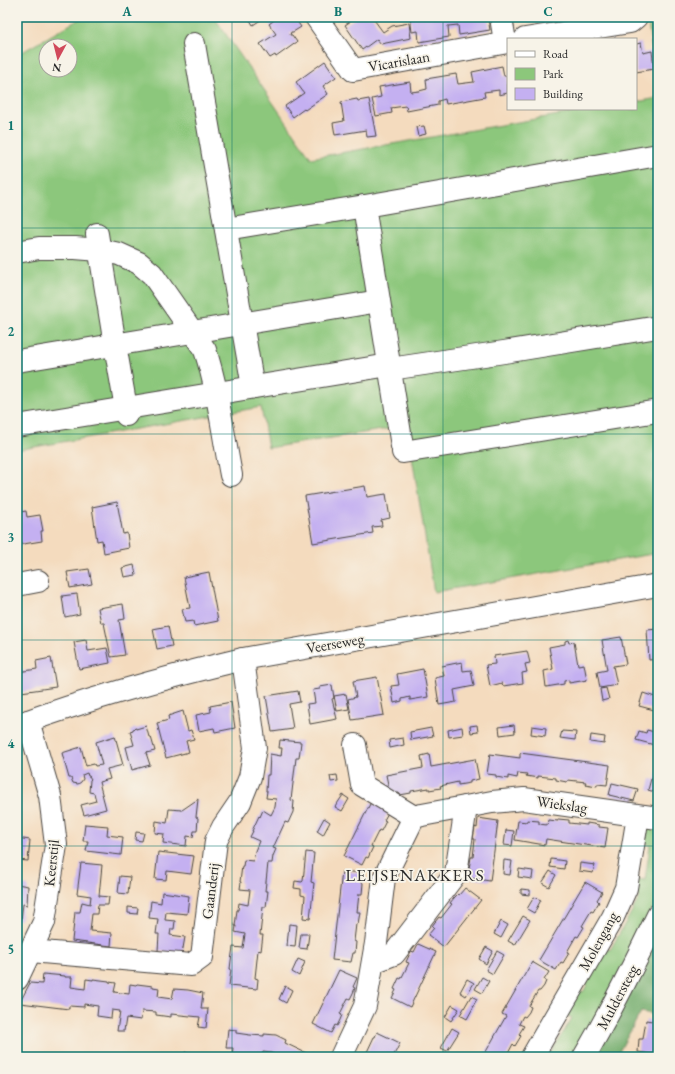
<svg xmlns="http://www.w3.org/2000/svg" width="675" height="1074" font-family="'EB Garamond',serif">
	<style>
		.green { fill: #8cc77b; stroke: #5c7953; fill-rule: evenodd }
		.forest { fill: #71ac6b; stroke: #4e6c4b }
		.building { fill: #c4b0f1 }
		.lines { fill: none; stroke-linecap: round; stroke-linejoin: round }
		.minor-casing { stroke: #494541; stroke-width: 24 }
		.minor { stroke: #fff; stroke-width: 22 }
		.grid { fill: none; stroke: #0f766e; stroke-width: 1; stroke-opacity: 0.55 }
		.labels { text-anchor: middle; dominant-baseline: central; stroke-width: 3.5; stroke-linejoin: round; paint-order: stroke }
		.street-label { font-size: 15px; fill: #2b2b2b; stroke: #f7f3e8 }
		.quarter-label { font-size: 17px; letter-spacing: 1px; fill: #2b2b2b; stroke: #f7f3e8 }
		.neatline { fill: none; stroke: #0f766e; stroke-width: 1.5 }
		.grid-label { font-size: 13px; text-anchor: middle; font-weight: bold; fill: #0f766e }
	</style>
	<rect width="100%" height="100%" fill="#f7f3e8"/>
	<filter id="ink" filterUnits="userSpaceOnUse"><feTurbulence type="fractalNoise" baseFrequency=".025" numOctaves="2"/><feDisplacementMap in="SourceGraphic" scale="8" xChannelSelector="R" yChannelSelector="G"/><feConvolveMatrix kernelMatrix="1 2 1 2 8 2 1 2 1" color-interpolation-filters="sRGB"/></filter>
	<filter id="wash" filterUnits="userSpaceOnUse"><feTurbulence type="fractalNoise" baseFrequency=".012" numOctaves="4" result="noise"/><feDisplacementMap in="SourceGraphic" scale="16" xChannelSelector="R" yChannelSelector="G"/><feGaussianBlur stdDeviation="0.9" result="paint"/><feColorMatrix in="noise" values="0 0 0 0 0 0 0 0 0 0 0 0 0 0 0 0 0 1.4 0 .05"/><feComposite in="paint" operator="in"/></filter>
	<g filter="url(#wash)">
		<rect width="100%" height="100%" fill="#f4dbbe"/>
		<g class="green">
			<path d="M83,17h131l97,141 282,-49h43v-7l22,-4v455l-224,39 -27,-166 -139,22 -7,-41 -244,43v-395zM46,46h24v24h-24z"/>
			<path d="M656,17h2v70l-10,-63z"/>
			<path d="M650,823l8,1v74l-38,76 -45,83h-27l24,-39 -10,-5 14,-24 7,3 4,-7 -7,-3 21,-37 9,5 30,-53 -9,-5 2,-14 12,2 5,-35 -12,-2 2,-12z"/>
		</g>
		<path class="forest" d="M658,932v83l-17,-3 -25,45h-23z"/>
		<g id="blocks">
			<g class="building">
				<path d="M251,17h14l-12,8 -3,-5z"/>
				<path d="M278,17h16l7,10 -8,5h-2l-1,3h2l5,7 -21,15 -1,-2 -5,3 -10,-14 16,-10 -7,-10z"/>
				<path d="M357,17h15l11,15 9,-6 17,-3 2,15 -30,6 -4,-5 -15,11 -17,-25z"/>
				<path d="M410,17h82l1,2h-5l2,11 -31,5 -1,-10 -10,1 1,11 -30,5 -1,-11 -6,1z"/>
				<path d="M641,43l2,10 9,-2 2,18 -18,3v-28z"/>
				<path d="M325,61l11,16 -13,9 5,8 -23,16 -1,-1 -11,8 -8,-11 19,-13 -8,-11z"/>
				<path d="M502,66l2,10h4v17l-9,2v-5l-15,2 1,5 -39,7 -1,-5 -7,2v4l-31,6 -1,-5 -8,1 -7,1 1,5 -16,3 -4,-17 9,-2 -2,-10 31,-5 1,10 8,-1 8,-2 -1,-10 30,-5 2,10 16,-2 -2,-10z"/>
				<path d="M357,99l1,2 11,-2 7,37 -9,1 -1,-7 -31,5 -2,-12 11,-2 -3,-19z"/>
				<path d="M424,126l2,8 -8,2 -2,-9z"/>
				<path d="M365,486l2,11 19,-3 4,24 -9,2 1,6 -10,1 1,6 -60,10 -8,-47z"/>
				<path d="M17,498h1l2,14 6,-1 1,6 13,-2 3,16h-2l1,10 -25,4z"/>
				<path d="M117,502l6,32 4,-1 2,15 -25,5 -2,-13 -5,1 -5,-34z"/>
				<path d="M134,565l2,10 -12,2 -2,-9z"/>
				<path d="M89,569l3,15 -22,4 -3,-16z"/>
				<path d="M209,572l9,49 -24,5 -1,-5 -8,1 -3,-13 8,-1 -6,-31z"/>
				<path d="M77,594l3,20 -15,3 -3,-21z"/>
				<path d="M123,604l2,15 -6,1 6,35 -14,2 -7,-34h-3l-3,-15z"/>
				<path d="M168,626l4,20 -15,3 -4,-20z"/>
				<path d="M658,629v30l-9,1 -2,-30z"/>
				<path d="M621,637l5,27 -13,2 4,19 -17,3 -3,-16 10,-2 -5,-30z"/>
				<path d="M86,640l2,11 19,-3 3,15 -31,6 -5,-27z"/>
				<path d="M568,640l1,3 5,-1 4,23 6,-1 3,16 -18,3v-3l-5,1v3l-18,3 -2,-16 9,-2 -4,-22 16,-3v-3z"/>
				<path d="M527,651l3,12 -5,1 2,8 -5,1 1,10 -20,3 -1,-3 -12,3 -4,-21 9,-1 -1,-8z"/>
				<path d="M51,658l5,29 -35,5 -4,2v-18h2l-1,-4 19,-3 -1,-8z"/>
				<path d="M462,662l1,9 8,-1 3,16 -20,4 2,12 -17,3 -4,-27 9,-2 -2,-10z"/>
				<path d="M423,669l5,28 -18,3v-3l-8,2v2l-8,2 -3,-17 8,-1 -2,-11z"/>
				<path d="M377,677l7,38 -32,5 -4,-21 8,-2 -3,-16z"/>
				<path d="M332,685l2,13 -2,1 5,20 -27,5 -3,-20 8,-1 -2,-13 7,-1v-2z"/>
				<path d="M606,688l3,11 -7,2 -2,-12z"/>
				<path d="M298,691l2,11 -11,2 4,25 -21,3 -6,-36z"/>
				<path d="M643,693l15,5v13l-19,-5z"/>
				<path d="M346,694l3,15 -12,2 -3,-15z"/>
				<path d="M231,702l4,26 -20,4 -1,-4 -15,3 -3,-16 15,-3 -1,-6z"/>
				<path d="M183,711l5,20 3,-1 3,9 -8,2 3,11 -23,6 -9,-35 12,-3 -1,-4z"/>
				<path d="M477,725l1,7 -7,1 -1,-7z"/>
				<path d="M514,725l1,8 -15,2 -1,-8z"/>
				<path d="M146,726l3,11h2l4,14 -9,2 4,12 -18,5 -6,-23 8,-2 -4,-14 3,-1v-1l3,-1v1z"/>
				<path d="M532,726l14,2 -1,8 -14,-2z"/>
				<path d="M462,727l1,8 -14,2 -1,-7z"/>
				<path d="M431,728l2,8 -22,4 -1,-8z"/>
				<path d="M647,730l11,3v13l-22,-6 3,-9 7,2z"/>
				<path d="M562,731l14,1 -1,8 -15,-2z"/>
				<path d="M591,735l14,2 -1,7 -14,-2z"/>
				<path d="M115,736l8,29 -16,4 3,10 -11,3 7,27 -22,6 -3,-10 15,-4 -2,-8 -5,-1 1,-12 1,-1 -2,-3h-1l-1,-3 -5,2 1,4 -2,3 -3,2 -5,-1 -2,-5h-2l-7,-25 19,-6 5,19 8,-2 1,2 7,-1 -6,-23z"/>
				<path d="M403,738l1,7 -14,3 -1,-8z"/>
				<path d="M280,740l21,2 -2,16h-3l-5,42 3,1 -1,11 -5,11 -3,-1 -12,26 3,1 -3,7 -1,7h-4l-3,28h3l-2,16h-3l-3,28h3l-2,16 -3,-1 -3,28 3,1 -1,10 -28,-3 2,-17h-1l1,-8 2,-14 10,1 2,-14 -10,-2 1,-6h-1l2,-16h1l1,-7 9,2 2,-15 -10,-1 1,-7h-1l2,-16h1l1,-6 9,1 2,-10 4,-10 -9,-4 3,-6h-1l7,-15 1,1 3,-7 8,5 4,-8 1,-8 -10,-1 1,-7h-1l1,-16h2l1,-21 11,2 1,-8h-3z"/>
				<path d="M520,753l90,12 -3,20 -10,-1v2l-12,-2 1,-2 -18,-2 -1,2 -11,-2v-2l-18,-2v2l-12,-2 1,-2 -9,-1 -1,5 -9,-2v3l-12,-2v-2l-9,-1 3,-20 30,4z"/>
				<path d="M429,754l2,13 44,-8 4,20 -9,2v2l-12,2v-3l-18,4 1,2 -12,2v-2l-18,3v2l-11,2 -1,-2 -9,1 -4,-19 37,-7 -2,-12z"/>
				<path d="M658,769v24l-10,-3 3,-11 4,1z"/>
				<path d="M337,775l1,6 -7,1 -1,-6z"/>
				<path d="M612,783l26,6 -4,12 -25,-6z"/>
				<path d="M343,795l6,4 -7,12 -7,-4z"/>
				<path d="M198,799l-2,18 2,1 -1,13h-3l-1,6 -6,-1 -1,10 -23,-3 1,-9 -9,-1 1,-12 11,2 2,-14 13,1z"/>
				<path d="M371,802l18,9 -5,9 2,1 -5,10 -2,-1 -8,16 2,1 -5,11 -2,-1 -4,8 -18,-9z"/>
				<path d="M324,818l6,4 -7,13 -6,-4z"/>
				<path d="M478,818l20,3 -8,60 -20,-3 1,-9 -2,-1 1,-5 1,-6h2l2,-18h-2l2,-12 2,1z"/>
				<path d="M558,819l11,1v3l18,2v-2l12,2v2l9,1 -3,20 -59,-9 -1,6 -30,-5 3,-19 9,1v-2l12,1v3l8,1 1,-5 10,1z"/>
				<path d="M85,824l23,2 -1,9 16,2 -2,18 -35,-4 2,-10h-5z"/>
				<path d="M506,830l8,1 -2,15 -8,-1z"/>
				<path d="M136,832l8,1 -2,8 -7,-1z"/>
				<path d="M17,838l13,2 -2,21 -11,-1z"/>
				<path d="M158,852l36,4 -3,18 -24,-3 -1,9 -11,-1z"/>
				<path d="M306,852l8,1 -3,29 3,1 -4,36 -7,-1 2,-22 -4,-1v-6l-7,-1 1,-7 7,1 1,-1z"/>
				<path d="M551,859l14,2 -1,8 -14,-2z"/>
				<path d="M504,860l8,1 -2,14 -7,-1z"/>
				<path d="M81,863l21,2 -3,31 10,1 -1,8h-10l-1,9h-5l-2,17 22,2 -1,13 -39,-5 3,-29h5l2,-10 8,2 1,-8 -14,-2z"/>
				<path d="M580,863l15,2 -2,8 -14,-2z"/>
				<path d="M519,869l14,2 -1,8 -14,-2z"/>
				<path d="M342,871l20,2 -2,9 3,1 -1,11h-3l-2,18h3l-2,12h-2l-2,17 2,1 -1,11h-2l-2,9 -19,-2z"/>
				<path d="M550,871l6,4 -7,12 -7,-4z"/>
				<path d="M120,876l10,1 -2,17 -10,-1z"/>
				<path d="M585,882l17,10 -5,8 2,2 -6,10 -2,-1 -9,15 2,1 -6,10 -2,-1 -9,16 2,1 -6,10 -2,-1 -5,8 -17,-10z"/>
				<path d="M17,884l11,2 -1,19 -4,-1 -2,16h-4z"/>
				<path d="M465,888l16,12 -37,47 -16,-12 6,-7 -2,-2 3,-4 4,-5 2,1 11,-14 -2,-1 4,-5 4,-4 1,1z"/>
				<path d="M521,889l9,1v5l-9,-1z"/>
				<path d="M162,892l27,4 -2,18 -21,-2 -1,8 10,1 -1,8h-3l-1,6 15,2 -3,17 -24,-3 1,-17h-3l2,-15 -9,-1 2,-17 10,2z"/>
				<path d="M534,897l7,3 -7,13 -7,-4z"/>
				<path d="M128,907l10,1 -1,6 -9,-1z"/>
				<path d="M523,916l7,4 -15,25 -7,-4z"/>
				<path d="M501,921l7,4 -7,13 -7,-4z"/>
				<path d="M289,924l8,1 -2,22 -8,-1z"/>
				<path d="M301,934h8l-2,15 -8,-1z"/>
				<path d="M418,944l18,8 -26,55 -18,-9 4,-8 -2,-1 5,-11 2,1 8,-16 -3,-1 5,-11 3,1z"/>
				<path d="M486,947l7,4 -7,13 -7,-5z"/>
				<path d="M497,951l7,4 -11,19 -7,-4z"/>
				<path d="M298,959l7,3 -6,14 -7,-4z"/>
				<path d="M532,962l17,10 -5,8 2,1 -2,5 -4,5h-2l-9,15 2,1 -2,5 -4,5 -2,-1 -4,8 5,2 -5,8 2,2 -6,10 -2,-2 -7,13h-23l23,-41 -4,-2z"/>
				<path d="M339,970l18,8 -4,9 2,1 -2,5 -3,6 -2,-1 -8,16 2,1 -2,5 -3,6 -2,-1 -4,8 -18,-9z"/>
				<path d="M43,974l22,2v1h7l-1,10 14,2 1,-10 7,1v-1l16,2v1l7,1 -2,9 15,2 1,-10 6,1 1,-1 16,2v1l6,1 -1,9 14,2 2,-10 14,1 15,3 -2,16h7l-2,19 -8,-1 2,-10 -29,-3v3l-15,-2v-3l-14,-1 -1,9 -15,-2 -2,13h-7l3,-20 -8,-1 -1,8 -14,-2 1,-10 -14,-2v3l-15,-1v3l-49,-6 1,-3 9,-17 12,1z"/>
				<path d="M482,977l7,4 -7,12 -7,-4z"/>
				<path d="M467,979l7,4 -8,13 -6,-4z"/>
				<path d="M285,986l7,4 -6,13 -7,-4z"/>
				<path d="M471,996l6,3 -4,7h1l-7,13 -7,-4z"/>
				<path d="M452,1005l7,4 -8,12 -6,-4z"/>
				<path d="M646,1020l12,2v33l-20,-3 1,-13h4z"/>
				<path d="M452,1028l7,4 -12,19 -6,-3z"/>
				<path d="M228,1029l8,1v3l14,2 14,1v-2l12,1 10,5 -1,3 25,12 2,-3 7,4 -1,1h-41l1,-1 -7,-3 -8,-1 -1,5h-30l1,-9h-7z"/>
				<path d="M377,1032l23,11 -7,14h-28l3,-5h-1l7,-15h1z"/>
				<path d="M185,1052l9,5 2,-4 11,2 -1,2h-24z"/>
			</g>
		</g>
	</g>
	<g filter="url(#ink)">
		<use href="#blocks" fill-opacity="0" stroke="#494541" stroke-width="1"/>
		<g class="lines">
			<defs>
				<g id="minor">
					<path d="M316,17l37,53 155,-28"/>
					<path d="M501,17l4,25"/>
					<path d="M525,39l105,-17 6,-5"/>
					<path d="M194,44l59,343"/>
					<path d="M364,206l38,240"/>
					<path d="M226,229l139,-23 293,-51"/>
					<path d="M97,234l18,111 11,63v7"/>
					<path d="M17,252l22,-4h36l25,2 19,4 20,9 13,11 53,76c13,39 18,84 26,125"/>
					<path d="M17,361l362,-60"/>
					<path d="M390,369l114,-17 154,-25"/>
					<path d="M17,426l372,-61"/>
					<path d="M403,452l255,-41"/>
					<path d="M17,585l21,-4"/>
					<path d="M17,725c74,-27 150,-48 226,-66l415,-74"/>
					<path d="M355,745l7,40 52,32"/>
					<path d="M31,951l160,14 11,-8 14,-116 7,-14 17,-25 10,-25 5,-29 -12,-89"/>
					<path d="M373,962l21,-8 62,-81 10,-66"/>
					<path d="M17,979l27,-57 12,-77 -6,-49 -22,-75"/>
					<path d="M341,1057l24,-51 11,-63 8,-65 30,-61 8,-2 70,-13 32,-3 134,19"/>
					<path d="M532,1057l81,-140 13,-29 12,-72"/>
					<path d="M584,1057c27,-46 51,-94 74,-142"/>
				</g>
			</defs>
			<use href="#minor" class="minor-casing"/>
			<use href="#minor" class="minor"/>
		</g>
	</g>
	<path class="grid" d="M232,17v1040M443,17v1040M17,228h641M17,434h641M17,640h641M17,846h641"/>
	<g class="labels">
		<g class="street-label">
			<text transform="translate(399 61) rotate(-10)">Vicarislaan</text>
			<text transform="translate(335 643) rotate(-10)">Veerseweg</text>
			<text transform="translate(562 804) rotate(8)">Wiekslag</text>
			<text transform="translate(51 863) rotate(-84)">Keerstijl</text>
			<text transform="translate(210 891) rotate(-83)">Gaanderij</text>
			<text transform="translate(598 941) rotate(-61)">Molengang</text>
			<text transform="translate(617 997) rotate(-62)">Muldersteeg</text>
		</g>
		<g class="quarter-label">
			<text x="415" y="875">LEIJSENAKKERS</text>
		</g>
	</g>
	<rect width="675" height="1074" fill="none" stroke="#f7f3e8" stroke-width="44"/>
	<rect x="507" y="38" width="130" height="72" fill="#f7f3e8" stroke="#a5a39c"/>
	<rect x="515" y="51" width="20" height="6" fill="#ffffff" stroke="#a5a39c"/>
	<text x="543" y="58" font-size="12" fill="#2b2b2b">Road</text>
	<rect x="515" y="68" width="20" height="12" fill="#8cc77b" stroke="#a5a39c"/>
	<text x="543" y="78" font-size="12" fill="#2b2b2b">Park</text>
	<rect x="515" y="88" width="20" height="12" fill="#c4b0f1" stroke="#a5a39c"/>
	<text x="543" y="98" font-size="12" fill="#2b2b2b">Building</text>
	<g transform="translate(58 58) rotate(187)"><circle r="19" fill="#f7f3e8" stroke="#a5a39c"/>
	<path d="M0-3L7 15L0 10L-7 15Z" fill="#d1495b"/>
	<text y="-6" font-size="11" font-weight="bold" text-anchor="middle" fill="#2b2b2b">N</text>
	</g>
	<rect x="22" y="22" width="631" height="1030" class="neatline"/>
	<g class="grid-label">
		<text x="127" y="16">A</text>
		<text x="338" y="16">B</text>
		<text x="548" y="16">C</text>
		<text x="11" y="130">1</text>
		<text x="11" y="336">2</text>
		<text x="11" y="542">3</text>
		<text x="11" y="748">4</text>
		<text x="11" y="954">5</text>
	</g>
</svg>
